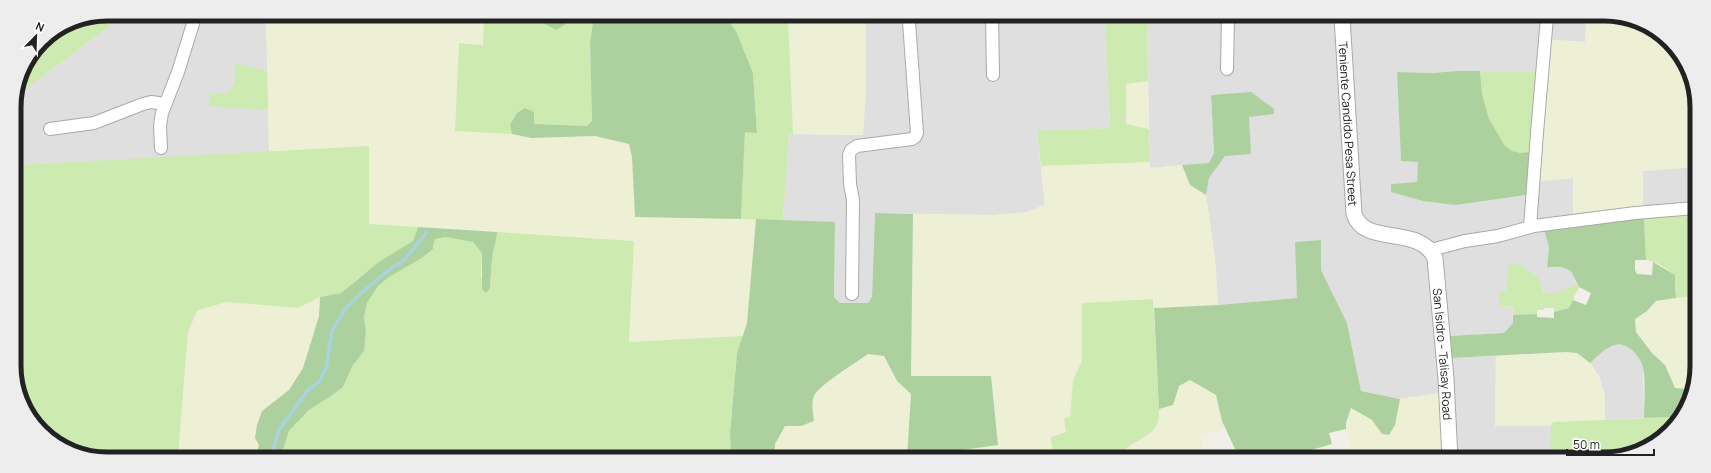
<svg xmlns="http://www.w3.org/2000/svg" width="1711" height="473" font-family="Manrope,sans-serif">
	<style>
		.residential { fill: #e0dfdf }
		.farmland { fill: #eef0d5 }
		.grass { fill: #cdebb0 }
		.forest { fill: #add19e }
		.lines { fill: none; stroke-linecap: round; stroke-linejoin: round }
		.stream { stroke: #aad3df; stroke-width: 3.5 }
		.minor-casing { stroke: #a9a9a9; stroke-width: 14 }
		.tertiary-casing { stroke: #a9a9a9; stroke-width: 17 }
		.minor { stroke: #fff; stroke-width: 12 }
		.tertiary { stroke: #fff; stroke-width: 15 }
		.labels { text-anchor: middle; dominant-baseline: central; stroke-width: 3; stroke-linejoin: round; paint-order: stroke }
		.street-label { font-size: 12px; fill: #222; stroke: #fff }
		.rim { fill: none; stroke: #222; stroke-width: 5 }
	</style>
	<rect width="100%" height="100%" fill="#f2efe9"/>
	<g class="residential">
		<path d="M120,14h146l3,138 -254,13 -1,-64 2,-5 94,-70z"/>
		<path d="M866,16h239l5,112 -73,4 8,73 -18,7 -33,3 -119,-2 -3,84 -4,6h-28l-6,-6 1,-74 -52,-3 6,-86 74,1 3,-47z"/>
		<path d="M1147,16l194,1 14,201 72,30 19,144 -46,7 -39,-8 -14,-68 -26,-53v-30l-26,2 3,56 -80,7 -3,-46 -9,-64 3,-17 40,-61 25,-3 -63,-19 3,58 -5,10 -59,5z"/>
		<path d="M1343,17h203l-5,55 -84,-1 -25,2 -35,-1 4,89 17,1 -1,20 -26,2 65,21 70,-10 6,1 -2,31 -90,19 -81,-22z"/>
		<path d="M1548,17h50v2h-12v23l-35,-2z"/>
		<path d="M1695,167v40h-52v-36z"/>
		<path d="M1573,178v38l-38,9 3,-44z"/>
		<path d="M1543,225l6,22 -2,20h14l10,4 6,13 -19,10h-9l-6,-2 -5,-16 -15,-8 -18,23 -6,16 13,-1 1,17 -9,10 -54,3 2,22 44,-2 -1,70h56l-1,24 11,1 3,2v6h-113l-11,-212z"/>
		<path d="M1614,345h8l8,3 7,7 6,13 1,50 -39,2v-24l-6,-20 -9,-13 17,-15z"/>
	</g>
	<g class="farmland">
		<path d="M266,14l218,1 -1,30 -24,-2 -4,88 57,3 19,4 64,-2 34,8 3,13 74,60 50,2 -9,104 -4,13 -114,6 4,-102 -264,-16v-78l-100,6z"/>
		<path d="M788,15l78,1v72l-3,47 -70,-1z"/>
		<path d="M1598,17h30l42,24 25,48v78l-52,4v36l-70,9v-38l-35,3 13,-141 34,2 1,-24 12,1z"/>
		<path d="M1148,81l1,48 -23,-5v-40z"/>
		<path d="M1149,162l1,6 32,-3 8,20 16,10 9,64 3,46 -64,3 -1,-9 -70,4 -1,58 -9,19 -3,37 -4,15 -15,13 2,13 -127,-1v-2l71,-29 -6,-50 -80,1 2,-163 81,1 33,-3 18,-7 -4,-39z"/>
		<path d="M1694,296v94l-6,9v-10l-13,-1 -10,-23 -13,-12 -16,-21 -1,-13 12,-8 9,-10z"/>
		<path d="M320,297l-1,19 -16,52 -14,22 -27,21 -5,14 -2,13 4,6 -3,12h-78l10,-124 9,-21 8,-3 22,-6 71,6z"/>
		<path d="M1566,352l11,1 13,10 9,13 6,20v24l-52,2 -2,4h-56l1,-70z"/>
		<path d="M868,354l16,2 13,25 14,13 -4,63h-132l-1,-1 1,-12 10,-18h16l11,-17 3,-13 14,-14z"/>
		<path d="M1190,380l26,15 9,34 -25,6 5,23h-87l2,-4 13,-12 19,-10 6,-9 1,-14 14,-4 6,-19z"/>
		<path d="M1440,393l3,65h-104l-1,-5 14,-4 -6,-20 4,-21 22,12 10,14 13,-9 5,-26z"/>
	</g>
	<g class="grass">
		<path d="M107,14h13l-10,12 -94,70 8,-30 17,-25 31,-20z"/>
		<path d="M484,15h44l28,15 10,-6 3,-9h25l-4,28 2,78 -5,5 -77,-1 2,9 -57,-3 4,-88 24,2z"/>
		<path d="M725,15h63l5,119h-4l-6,86 -42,-1 4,-87h12l-4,-59 -16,-40z"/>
		<path d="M1105,16h42l1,65 -22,3v40l23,5 1,33 -109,4 -4,-35 73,-3z"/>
		<path d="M235,63l32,8 1,39 -59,-4 1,-13 17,1 8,-11z"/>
		<path d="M1480,71l57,1 -8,80 -8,1 -10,-2 -6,-5 -16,-26 -7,-26z"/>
		<path d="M369,146v78l49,3 -5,14 -53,36 -19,16 -21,4 -22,11 -71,-6 -22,6 -8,3 -9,21 -10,124h-95l-46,-29 -21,-43 -1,-219z"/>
		<path d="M1695,214l-1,82 -18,2c0,-5 1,-12 0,-16 -4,-13 -19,-20 -30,-22l-2,-42z"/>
		<path d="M497,232l137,9 -5,101 114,-6 -6,17 -7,80 1,24 -450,-1 8,-25 20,-21 22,-14 12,-9 10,-22 11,-14 2,-20 -2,-14 3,-14 11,-17 11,-9 33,-19 11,-9 -1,-4 3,-6 10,-2 28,5 9,11 -1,24 9,11c1,-11 1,-23 3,-35 1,-8 4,-13 4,-21z"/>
		<path d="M1521,264l2,4 15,8 5,16c13,5 22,-3 34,-8l2,3 -10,21 -15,4v-4h-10v2h-7v4l-24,1 -1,-9 -13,1v-16h6l2,-3 1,-23z"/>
		<path d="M1153,299l6,110c0,4 0,9 -1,13 -3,15 -32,20 -40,36h-65l-2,-21 15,-5 -2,-14 6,-1 3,-37 9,-19v-58z"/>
		<path d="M1677,417l-12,19 -55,23h-46v-6l-3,-2 -11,-1 1,-24 2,-4z"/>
	</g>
	<g class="forest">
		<path d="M528,15h41l-3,9 -10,6z"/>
		<path d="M594,15h131l12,18 16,40 4,60 -12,-1 -4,87 -106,-2 -3,-60 -3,-13 -34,-8 -64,2 -19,-4 -2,-9 7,-12 8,-5 9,4v12l53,2 5,-5 -2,-78z"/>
		<path d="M1457,71h23l2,23 7,25 16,27 7,5 9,2 8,-1 -3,43 -70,10 -33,-4 -32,-9v-8l26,-2 1,-20 -17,-1 -4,-89 35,1z"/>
		<path d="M1251,92l23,17v5l-25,3 2,37 -26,2 -16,22 -3,17 -16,-10 -8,-20 27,-2 5,-10 -3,-58z"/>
		<path d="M875,213l38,1 -2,162h80l7,69 -72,10v2h-19l4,-63 -14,-13 -13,-25 -16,-2c-11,8 -49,31 -54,42 -3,8 -1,17 0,25l-13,5h-16l-10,18 -1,11 1,2h-44l-1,-24 7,-80 10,-30 9,-104 79,3 -1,75 6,6h28l4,-6z"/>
		<path d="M1644,218l2,42h-11v10l2,4 15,1 1,-13 22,13 1,23 -20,3 -9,10 -12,8 1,13 16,21 13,12 10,23 13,1v10l-11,18 -33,1c0,-14 2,-37 -1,-50 -1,-5 -5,-12 -9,-16 -18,-17 -30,-1 -44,11l-13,-10 -11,-1 -114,6 -3,-22 55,-3 9,-10v-8l24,-1v3l17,1v-6l15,-4 4,-8 13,5 5,-12 -12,-6 -8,-16 -10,-4h-14l2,-20 -5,-17 62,-9z"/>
		<path d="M418,227l79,5c0,8 -3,13 -4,21 -2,12 -2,24 -3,35l-4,5 -4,-4v-36l-9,-11 -28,-5 -10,2 -2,6v4l-11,9 -33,19 -11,9 -11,17 -3,14 2,14 -2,20 -11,14 -10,22 -12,9 -22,14 -20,21 -8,25h-25l3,-11 -4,-7 2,-13 5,-14 27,-21 14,-22 16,-52 1,-19 21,-4 38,-31 34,-21z"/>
		<path d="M1321,240v30l26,53 14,68 39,8 -5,26 -6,10 -7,-1 -10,-14 -21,-12 -5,15v6l-17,4 3,11 -28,8v6h-73l5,-7 -14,-30 -6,-26 -26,-15 -11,6 -6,19 -14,4 -5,-101 64,-3 79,-7 -2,-56z"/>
	</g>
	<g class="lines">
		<path class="stream" d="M271,456l8,-26 28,-39 13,-10 6,-13 6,-37 14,-23 14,-14 30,-25 13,-8 12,-14 12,-15"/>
		<defs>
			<g id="minor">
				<path d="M992,16l1,59"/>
				<path d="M1227,69l1,-53"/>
				<path d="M50,129l44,-6 49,-19 8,-2 14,2"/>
				<path d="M161,148l-1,-22 2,-13 16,-41 18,-58"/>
				<path d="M1530,227l7,-94 10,-116"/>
				<path d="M1431,250l34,-9 33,-5 36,-10 101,-13 60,-5"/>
				<path d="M852,294l1,-94 -3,-16 -1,-29 2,-5 6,-4 55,-7 3,-2 2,-4 -8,-111 4,-6"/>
			</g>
			<g id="tertiary">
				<path id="s1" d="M1342,17l12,197c10,33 65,10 81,44l11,121 4,80"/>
			</g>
		</defs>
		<use href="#minor" class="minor-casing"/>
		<use href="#tertiary" class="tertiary-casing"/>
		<use href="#minor" class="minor"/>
		<use href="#tertiary" class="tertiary"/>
	</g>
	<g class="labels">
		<g class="street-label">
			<text stroke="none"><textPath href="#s1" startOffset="107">Teniente Candido Pesa Street</textPath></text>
			<text stroke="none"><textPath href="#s1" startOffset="391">San Isidro - Talisay Road</textPath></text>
		</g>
	</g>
	<path d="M0 0H1711V473H0ZM107 21H1604A86 86 0 0 1 1690 107V366A86 86 0 0 1 1604 452H107A86 86 0 0 1 21 366V107A86 86 0 0 1 107 21Z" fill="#ededed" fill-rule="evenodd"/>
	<path class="rim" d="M107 21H1604A86 86 0 0 1 1690 107V366A86 86 0 0 1 1604 452H107A86 86 0 0 1 21 366V107A86 86 0 0 1 107 21Z"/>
	<g transform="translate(36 36) rotate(23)" stroke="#ffffff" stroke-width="3" paint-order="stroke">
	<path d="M0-3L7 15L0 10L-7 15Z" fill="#222222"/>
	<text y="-6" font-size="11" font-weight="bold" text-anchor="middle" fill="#222222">N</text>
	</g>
	<path d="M1567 449v6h87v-6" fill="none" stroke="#222222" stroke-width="2"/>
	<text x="1573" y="449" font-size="12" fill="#222222" stroke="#ffffff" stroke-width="3" paint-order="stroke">50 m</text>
</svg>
